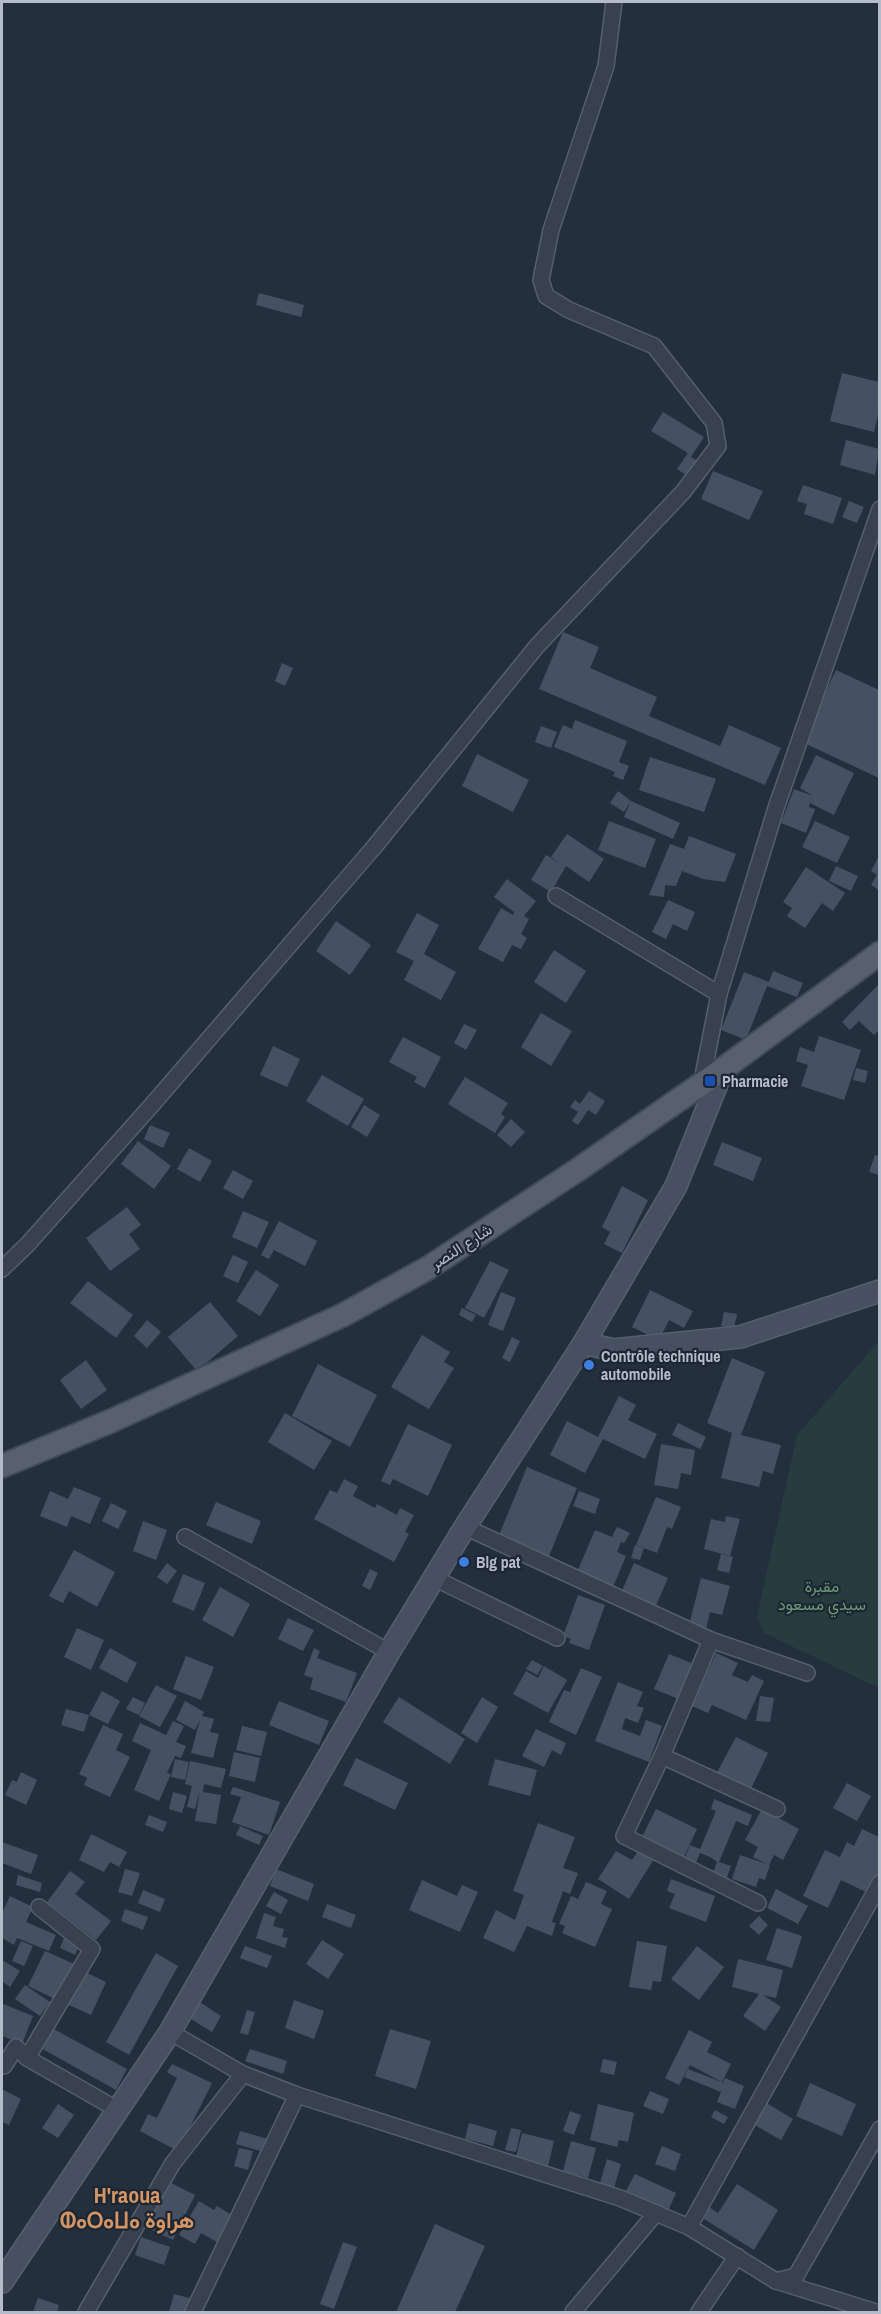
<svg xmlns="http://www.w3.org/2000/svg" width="881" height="2314" font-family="'Archivo Narrow',Vazirmatn,'Noto Sans Tifinagh',sans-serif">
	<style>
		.green { fill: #263c3f }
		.building { fill: #455162 }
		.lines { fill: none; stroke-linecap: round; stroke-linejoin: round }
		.street-casing { stroke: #565f6c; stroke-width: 18 }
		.secondary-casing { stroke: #565f6c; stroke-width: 24 }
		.primary-casing { stroke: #414a57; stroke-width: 26 }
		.street { stroke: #38414e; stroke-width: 15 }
		.secondary { stroke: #465061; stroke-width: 21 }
		.primary { stroke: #56606e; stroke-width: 22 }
		.transit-dot { fill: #1a4fb4; stroke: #1d2633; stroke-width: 2 }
		.shop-dot { fill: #3f7fe0; stroke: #1d2633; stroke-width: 2 }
		.labels { text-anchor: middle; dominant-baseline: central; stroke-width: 4.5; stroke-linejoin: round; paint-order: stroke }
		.poi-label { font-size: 16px; font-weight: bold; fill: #b4bcc9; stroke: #1d2633; text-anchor: start }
		.street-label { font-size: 16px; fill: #b4bcc9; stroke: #1d2633 }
		.park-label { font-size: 16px; fill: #6b9a76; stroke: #1d2633 }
		.district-label { font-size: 22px; font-weight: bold; fill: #d59563; stroke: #1d2633 }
	</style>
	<rect width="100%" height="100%" fill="#242f3e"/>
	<path class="green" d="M879,1341v347l-115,-55 -7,-17 40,-181z"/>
	<g class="building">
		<path d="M259,293l45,12 -3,12 -45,-12z"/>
		<path d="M842,373l37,9v28l-5,22 -44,-11z"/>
		<path d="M663,412l41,25 -13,20 7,4 -9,16 -12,-8 11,-16 -37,-22z"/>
		<path d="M846,440l33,9 -4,26 -35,-10z"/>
		<path d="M713,471l50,20 -14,29 -48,-21z"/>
		<path d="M803,485l39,13 -9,26 -29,-10 3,-10 -10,-3z"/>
		<path d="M849,501l15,6 -7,16 -15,-6z"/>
		<path d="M563,632l36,15 -9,21 67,29 -8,19 71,30 9,-21 52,23 -16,37 -226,-96z"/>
		<path d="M282,663l11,5 -8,18 -10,-5z"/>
		<path d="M836,670l43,20v88l-77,-36z"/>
		<path d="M575,720l52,21 -8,21 10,4 -6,14 -10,-4 2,-4 -61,-25 9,-22 9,4z"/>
		<path d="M541,726l16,6 -6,16 -16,-6z"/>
		<path d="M477,754l52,26 -16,32 -51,-26z"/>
		<path d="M816,755l38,18 -20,42 -24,-12 -1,4 6,2 -9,24 -25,-10 13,-34 19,7 -13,-8z"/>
		<path d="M650,757l66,22 -12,33 -65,-22z"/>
		<path d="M618,791l13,10 49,22 -7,16 -49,-22 7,-16 -7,11 -14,-9z"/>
		<path d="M609,821l47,18 -11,29 -47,-18z"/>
		<path d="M815,821l35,16 -13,26 -35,-16z"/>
		<path d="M567,834l37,25 -15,23 -23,-16 -15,26 -20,-12 15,-25 15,9 -10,-7z"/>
		<path d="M689,836l47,18 -11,28 -22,-3 -21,-8 -6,15 -11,-1 -1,12 -15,-2 21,-51 14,5z"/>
		<path d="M879,856v34l-8,-5 6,-10 -6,-4z"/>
		<path d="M836,866l22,10 -7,15 -22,-10z"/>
		<path d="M806,867l39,26 -12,18 -11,-8 -17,25 -18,-12 5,-8 -9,-6z"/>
		<path d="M507,879l29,22 -12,15 5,3 -8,15 6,4 -6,11 -9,-4 -9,17 -25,-13 23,-41 12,7 1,-3 -20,-15z"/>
		<path d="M668,900l27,12 -8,19 -14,-7 -7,15 -14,-7z"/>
		<path d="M417,913l22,12 -15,29 32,18 -15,28 -37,-20 10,-19 -18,-9z"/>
		<path d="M336,921l35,24 -21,30 -34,-24z"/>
		<path d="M554,950l32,21 -20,32 -32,-21z"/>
		<path d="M773,971l30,12 -6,14 -30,-11 -21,54 -25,-10 23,-58 25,10z"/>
		<path d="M879,984v46l-5,5 -15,-14 -9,9 -8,-8z"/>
		<path d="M541,1013l31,18 -21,35 -30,-19z"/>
		<path d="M464,1024l13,6 -11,20 -12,-7z"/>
		<path d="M819,1036l42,14 -17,50 -43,-14 7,-21 -12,-4 4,-14 14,5z"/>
		<path d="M403,1037l38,20 -16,31 -11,-6 3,-5 -28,-15z"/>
		<path d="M273,1046l27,13 -13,28 -27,-12z"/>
		<path d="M856,1068l12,3 -3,12 -12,-3z"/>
		<path d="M322,1075l42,24 -16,27 -42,-25z"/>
		<path d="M465,1077l43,26 -7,11 4,3 -10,16 -47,-29z"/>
		<path d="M589,1091l16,10 -9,14 -8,-5 -10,15 -6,-4 6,-9 -8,-5 5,-7 5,4z"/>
		<path d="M364,1105l16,10 -13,22 -16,-10z"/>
		<path d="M511,1119l14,13 -14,15 -14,-12z"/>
		<path d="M150,1125l20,8 -7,15 -19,-9z"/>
		<path d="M138,1141l33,25 -17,23 -33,-25z"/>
		<path d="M722,1142l40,16 -9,23 -40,-16z"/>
		<path d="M189,1148l23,13 -12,21 -23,-13z"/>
		<path d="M875,1155l4,1v19l-10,-3z"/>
		<path d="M233,1170l20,11 -10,18 -20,-11z"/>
		<path d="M622,1186l26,14 -26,53 -18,-9 6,-12 -8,-5z"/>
		<path d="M127,1207l14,18 -12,9 11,15 -30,22 -24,-33z"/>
		<path d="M243,1211l26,11 -12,26 -25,-11z"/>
		<path d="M279,1221l38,20 -12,25 -31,-16 -5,9 -8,-4z"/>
		<path d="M233,1255l15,7 -10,21 -15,-7z"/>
		<path d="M490,1261l19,9 -25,48 -19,-10z"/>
		<path d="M256,1270l23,15 -19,31 -24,-15z"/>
		<path d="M88,1281l45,34 -17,23 -46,-35z"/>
		<path d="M650,1290l43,21 -9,17 -15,-8 -10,20 -27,-13z"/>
		<path d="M501,1292l15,6 -13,33 -15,-6z"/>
		<path d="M210,1302l28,34 -41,35 -29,-34z"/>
		<path d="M462,1308l14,7 -4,7 -13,-7z"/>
		<path d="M724,1312l13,2 -3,14 -13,-2z"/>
		<path d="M147,1320l14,12 -14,16 -13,-12z"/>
		<path d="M422,1335l28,17 -6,10 10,6 -25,41 -38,-22z"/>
		<path d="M512,1337l8,4 -10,21 -8,-4z"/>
		<path d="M732,1358l33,14 -24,63 40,10 -8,29 -10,-3 -4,16 -38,-9 11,-45 -25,-10z"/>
		<path d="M86,1360l21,30 -26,19 -21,-29z"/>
		<path d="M318,1364l59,31 -27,52 -58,-31z"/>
		<path d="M619,1396l17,9 -8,15 29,14 -12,25 -42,-20 -18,34 -35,-18 17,-34 31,16z"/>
		<path d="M285,1413l47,28 -18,29 -46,-28z"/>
		<path d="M678,1423l28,14 -6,12 -28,-14z"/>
		<path d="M408,1424l44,21 -24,51 -35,-17 -3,6 -9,-4z"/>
		<path d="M661,1444l34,6 -4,25 -10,-2 -3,16 -24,-4z"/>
		<path d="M527,1467l50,21 -30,73 -50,-21z"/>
		<path d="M344,1479l14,7 -5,10 22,12 2,-4 20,11 3,-7 14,7 -9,17 4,2 -15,28 -80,-43 16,-29 7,3z"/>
		<path d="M74,1487l27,11 -11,26 -19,-8 -4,11 -27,-11 10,-25 18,8z"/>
		<path d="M579,1491l21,8 -5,15 -22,-8z"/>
		<path d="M656,1497l25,10 -9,22 -5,-2 -10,26 -21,-8z"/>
		<path d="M216,1502l45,19 -9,23 -46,-19z"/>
		<path d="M111,1503l16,8 -9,18 -16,-8z"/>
		<path d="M726,1516l14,3 -10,37 -26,-7 7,-30 14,3z"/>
		<path d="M143,1521l24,9 -11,30 -23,-9z"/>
		<path d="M617,1527l13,6 -6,10 -3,-1 -4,10 9,4 -15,36 -36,-15 20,-47 17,7z"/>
		<path d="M635,1545l9,3 -4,12 -9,-2z"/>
		<path d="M74,1550l41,22 -18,35 -28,-16 -6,12 -14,-7z"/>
		<path d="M721,1554l12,3 -4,16 -12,-3z"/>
		<path d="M167,1563l10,8 -10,13 -10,-7z"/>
		<path d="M634,1563l34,15 -13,30 -34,-15z"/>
		<path d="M370,1569l8,4 -8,17 -8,-4z"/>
		<path d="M183,1574l22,9 -11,28 -22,-9z"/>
		<path d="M701,1578l29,8 -8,29 -12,-3 -4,17 -17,-4z"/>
		<path d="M220,1587l30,17 -17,33 -31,-17z"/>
		<path d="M578,1595l27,10 -16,45 -20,-7 2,-4 -8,-3z"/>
		<path d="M288,1618l26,12 -11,21 -25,-12z"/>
		<path d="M77,1628l27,12 -13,30 -27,-13z"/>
		<path d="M110,1648l27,15 -10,20 -28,-15z"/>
		<path d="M314,1648l6,3 -3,7 40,15 -11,29 -36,-13 3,-11 -9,-3z"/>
		<path d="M716,1653l22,10 -6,12 16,7 4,-7 12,6 -18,39 -34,-15 -4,8 -16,-7z"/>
		<path d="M669,1654l27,11 -15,35 -27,-11z"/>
		<path d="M186,1656l28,11 -13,33 -28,-11z"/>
		<path d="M532,1660l11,6 -6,9 -11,-6z"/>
		<path d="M544,1666l23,14 -19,33 -35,-19 13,-23 12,7z"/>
		<path d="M581,1668l21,9 -26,58 -27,-13 15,-32 6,2z"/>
		<path d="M618,1682l25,10 -6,14 7,2 -6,15 -13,-5 -3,11 18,7 6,-16 16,6 -13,36 -54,-21z"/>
		<path d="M156,1685l21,11 -17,31 -21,-11z"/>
		<path d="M102,1691l18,10 -12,23 -19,-9z"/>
		<path d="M760,1696l14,2 -4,24 -14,-1z"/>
		<path d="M133,1697l12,6 -6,12 -13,-6z"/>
		<path d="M399,1697l66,42 -15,25 -67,-42z"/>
		<path d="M482,1697l16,10 -21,36 -16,-10z"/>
		<path d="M185,1701l19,11 -2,4 12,3 -4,13 9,2 -6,24 -22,-5 9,-33 -5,10 -19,-10z"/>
		<path d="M279,1701l50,20 -10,24 -50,-20z"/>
		<path d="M66,1709l23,6 -5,17 -23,-7z"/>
		<path d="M173,1721l11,5 -8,16 10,4 -5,12 -6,-2 -8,17 4,1 -12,27 -25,-11 17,-40 -19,-9 8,-18 26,12z"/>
		<path d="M103,1725l20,9 -7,16 14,7 -20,40 -26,-12 3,-7 -8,-4z"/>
		<path d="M242,1726l25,6 -6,24 -25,-6z"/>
		<path d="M536,1729l30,14 -5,12 -9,-5 -8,17 -22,-11z"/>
		<path d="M736,1737l32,16 -19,40 -34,-17z"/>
		<path d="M234,1752l26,6 -5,24 -26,-6z"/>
		<path d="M356,1758l52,25 -13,27 -52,-25z"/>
		<path d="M175,1759l14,3 -4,18 -14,-3z"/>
		<path d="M495,1759l42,11 -7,26 -42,-11z"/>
		<path d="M190,1761l36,8 -5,19 -17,-4 -1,8 18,3 -5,29 -21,-3 5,-31 -5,19 -8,-2 5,-21 -7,-2z"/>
		<path d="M21,1772l16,8 -11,25 -21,-10 7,-15 5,2z"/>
		<path d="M847,1783l24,13 -14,25 -24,-13z"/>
		<path d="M233,1787l47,15 -11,33 -37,-13 9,-25 -11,-3z"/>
		<path d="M173,1792l14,4 -5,17 -13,-4z"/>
		<path d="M714,1799l38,16 -4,11 -12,-5 -17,41 12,4 -5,14 -14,-4 5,-14 -7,-5 -10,-4 -5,12 -11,-5 6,-15 10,4 16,-38 -5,-2z"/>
		<path d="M656,1809l41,20 -13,28 -42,-20z"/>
		<path d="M762,1809l37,20 -16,31 -9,-5 -5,10 -16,-8 5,-10 -13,-7z"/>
		<path d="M149,1815l18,7 -4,10 -18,-7z"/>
		<path d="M538,1823l37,14 -12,31 15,5 -8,21 -7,-3 -11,31 4,1 -4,13 -25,-10 -13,26 -31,-14 13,-28 19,10 9,-25 -11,-4z"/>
		<path d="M240,1826l23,10 -4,9 -23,-10z"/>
		<path d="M862,1829l17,8v38l-9,19 -29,-14 -13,28 -25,-12 22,-46 15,7 7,-15 7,4z"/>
		<path d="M91,1834l36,18 -8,15 -9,-5 -6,10 -25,-12z"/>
		<path d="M2,1842l36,13 -7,19 -29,-11z"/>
		<path d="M639,1850l15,9 -25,40 -31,-20 18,-28 16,9z"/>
		<path d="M740,1855l30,10 -5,15 -6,-2 -3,9 -24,-8z"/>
		<path d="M125,1869l15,4 -8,23 -14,-4z"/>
		<path d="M276,1869l38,15 -6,17 -38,-15z"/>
		<path d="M70,1871l15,11 -10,12 36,27 -15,19 -49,-38z"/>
		<path d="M18,1875l24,8 -2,9 -24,-7z"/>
		<path d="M671,1879l44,17 -9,26 -37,-14 6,-14 -8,-3z"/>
		<path d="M422,1880l35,16 5,-11 16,7 -18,40 -51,-22z"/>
		<path d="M586,1882l21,9 -6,13 11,5 -17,38 -33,-14 3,-7 -6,-2 12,-28 7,3z"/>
		<path d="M776,1889l32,17 -10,18 -31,-16z"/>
		<path d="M143,1890l22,9 -5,13 -22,-9z"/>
		<path d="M274,1892l14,8 -7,14 -15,-8z"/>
		<path d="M10,1896l23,11 -7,15 30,13 -7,16 -32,-13 -3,7 -12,-7v-25z"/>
		<path d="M327,1904l29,11 -5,13 -29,-11z"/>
		<path d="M125,1909l23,8 -5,13 -22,-9z"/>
		<path d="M264,1913l12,4 -3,9 11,3 -2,8 6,1 -3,10 -29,-10z"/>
		<path d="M759,1916l9,9 -9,10 -10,-9z"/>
		<path d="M777,1928l25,8 -10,32 -26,-8z"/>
		<path d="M64,1938l15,8 -4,9 -15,-7z"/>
		<path d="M322,1940l22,14 -16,25 -22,-15z"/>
		<path d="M21,1941l12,5 -9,20 -12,-5z"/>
		<path d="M637,1941l30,5 -6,36 -8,-1 -2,9 -22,-3z"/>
		<path d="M245,1946l27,10 -5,12 -27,-10z"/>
		<path d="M697,1946l27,21 -25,33 -28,-21z"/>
		<path d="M45,1951l29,13 -17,36 -29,-14z"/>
		<path d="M156,1953l22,13 -49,89 -23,-13z"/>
		<path d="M738,1959l45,11 -7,28 -13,-3 18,12 -16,24 -22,-15 16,-22 -27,-7z"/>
		<path d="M2,1960l18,11 -10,16 -8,-6z"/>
		<path d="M83,1971l23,11 -15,33 -22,-10z"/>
		<path d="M25,1985l25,17 -10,14 -25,-17z"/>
		<path d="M294,2000l30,11 -10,28 -29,-11z"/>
		<path d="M198,2001l23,15 -9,16 -24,-15z"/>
		<path d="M3,2004l30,12 -11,28 -20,-8z"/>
		<path d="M247,2010l8,2 -7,23 -8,-2z"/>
		<path d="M50,2027l77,42 -11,21 -77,-43z"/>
		<path d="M390,2029l41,12 -15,48 -41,-13z"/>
		<path d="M689,2030l23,12 -5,10 24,12 -9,18 -32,-17 -11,20 -14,-7z"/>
		<path d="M250,2049l37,12 -4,13 -38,-13z"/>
		<path d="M603,2059l14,3 -3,13 -14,-3z"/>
		<path d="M172,2064l40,19 -34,68 -38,-20 8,-17 9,4 20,-40 -10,-6z"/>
		<path d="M688,2069l39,15 -4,-2 2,-4 19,8 -9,23 -18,-7 4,-10 -37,-15z"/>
		<path d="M810,2083l46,21 -14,32 -46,-20z"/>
		<path d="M2,2089l19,10 -12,26 -7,-3z"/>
		<path d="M650,2091l19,8 -6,15 -20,-8z"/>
		<path d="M763,2101l30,18 -12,21 -30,-17z"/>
		<path d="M58,2104l16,11 -16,23 -16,-10z"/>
		<path d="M598,2104l36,9 -6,29 -9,-2 -2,7 -27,-7z"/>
		<path d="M715,2110l13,7 -4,7 -13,-7z"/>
		<path d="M570,2111l11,4 -7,20 -11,-4z"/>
		<path d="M469,2123l28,8 -4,15 -28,-7z"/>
		<path d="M511,2128l10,2 -5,22 -11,-2z"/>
		<path d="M240,2131l28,8 -4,13 -28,-8z"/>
		<path d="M522,2133l32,8 -6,25 -32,-9z"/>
		<path d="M571,2141l25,7 -8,30 -25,-7z"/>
		<path d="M662,2146l19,8 -6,17 -20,-7z"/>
		<path d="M239,2148l14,3 -5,19 -14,-4z"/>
		<path d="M607,2159l14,5 -7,24 -14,-5z"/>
		<path d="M635,2174l41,19 -8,18 -42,-20z"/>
		<path d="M167,2181l28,14 -22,45 -28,-13z"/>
		<path d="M737,2184l41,26 -24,40 -58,-36 7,-11 15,10z"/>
		<path d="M199,2201l15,9 3,-4 15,9 -6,10 5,3 -9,17 -21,-12 -6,11 -16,-9z"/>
		<path d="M435,2224l50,22 -30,66h-59z"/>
		<path d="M141,2237l29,10 -6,18 -29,-10z"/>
		<path d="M343,2242l14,5 -23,62 -14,-5z"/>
		<path d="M174,2294l19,5 -3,13h-21z"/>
		<path d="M38,2298l21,7 -2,7h-24z"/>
	</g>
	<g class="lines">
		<defs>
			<g id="street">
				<path d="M556,896l163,98"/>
				<path d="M702,1081l17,-87 57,-186 104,-299"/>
				<path d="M2,1269l25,-24 124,-139 224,-260 162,-200 146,-154 35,-46 -4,-23 -60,-77 -85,-36 -23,-14 -5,-16 10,-50 55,-164 8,-64"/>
				<path d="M465,1527l246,113 96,33"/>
				<path d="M185,1537l204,115"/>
				<path d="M434,1578l123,60"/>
				<path d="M711,1640l-49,116 -38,80 134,67"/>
				<path d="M662,1756l115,53"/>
				<path d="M170,2032l73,42 54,21 323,103 69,29 87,54 20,-5 84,-147"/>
				<path d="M27,2058l65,-109 -53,-42"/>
				<path d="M2,2064l2,2 12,-19 11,11 91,52"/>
				<path d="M689,2227l191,-344"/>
				<path d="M776,2281l100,31"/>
				<path d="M86,2312l87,-149 70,-89"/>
				<path d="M193,2312l104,-217"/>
				<path d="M573,2312l83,-99"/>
				<path d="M699,2312l38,-56"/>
			</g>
			<g id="secondary">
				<path d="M584,1343l29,7 127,-13 140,-46"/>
				<path d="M2,2282l168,-250 219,-380 76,-125 119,-184 92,-157 47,-117"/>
			</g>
			<path id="primary" d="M2,1466l109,-45 232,-106 85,-47 151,-99 144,-100 157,-116"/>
		</defs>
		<use href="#street" class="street-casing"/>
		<use href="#secondary" class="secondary-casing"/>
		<use href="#primary" class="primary-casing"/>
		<use href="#street" class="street"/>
		<use href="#secondary" class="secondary"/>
		<use href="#primary" class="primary"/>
	</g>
	<rect class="transit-dot" x="704" y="1075" width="12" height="12" rx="3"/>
	<g class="shop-dot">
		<circle cx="589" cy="1365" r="6"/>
		<circle cx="464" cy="1562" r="6"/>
	</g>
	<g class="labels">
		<g class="poi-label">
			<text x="722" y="1081">Pharmacie</text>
			<text x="601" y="1356">Contrôle technique<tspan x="601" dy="18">automobile</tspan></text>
			<text x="476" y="1562">Blg pat</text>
		</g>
		<g class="street-label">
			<text transform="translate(461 1246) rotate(-33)">شارع النصر</text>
		</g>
		<g class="park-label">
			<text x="822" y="1586">مقبرة<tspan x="822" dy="18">سيدي مسعود</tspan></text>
		</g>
		<g class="district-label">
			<text x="127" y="2195">H'raoua<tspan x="127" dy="25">ⵀⴰⵔⴰⵡⴰ هراوة</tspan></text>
		</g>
	</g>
	<rect width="881" height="2314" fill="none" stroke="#b4bcc9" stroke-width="6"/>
</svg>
